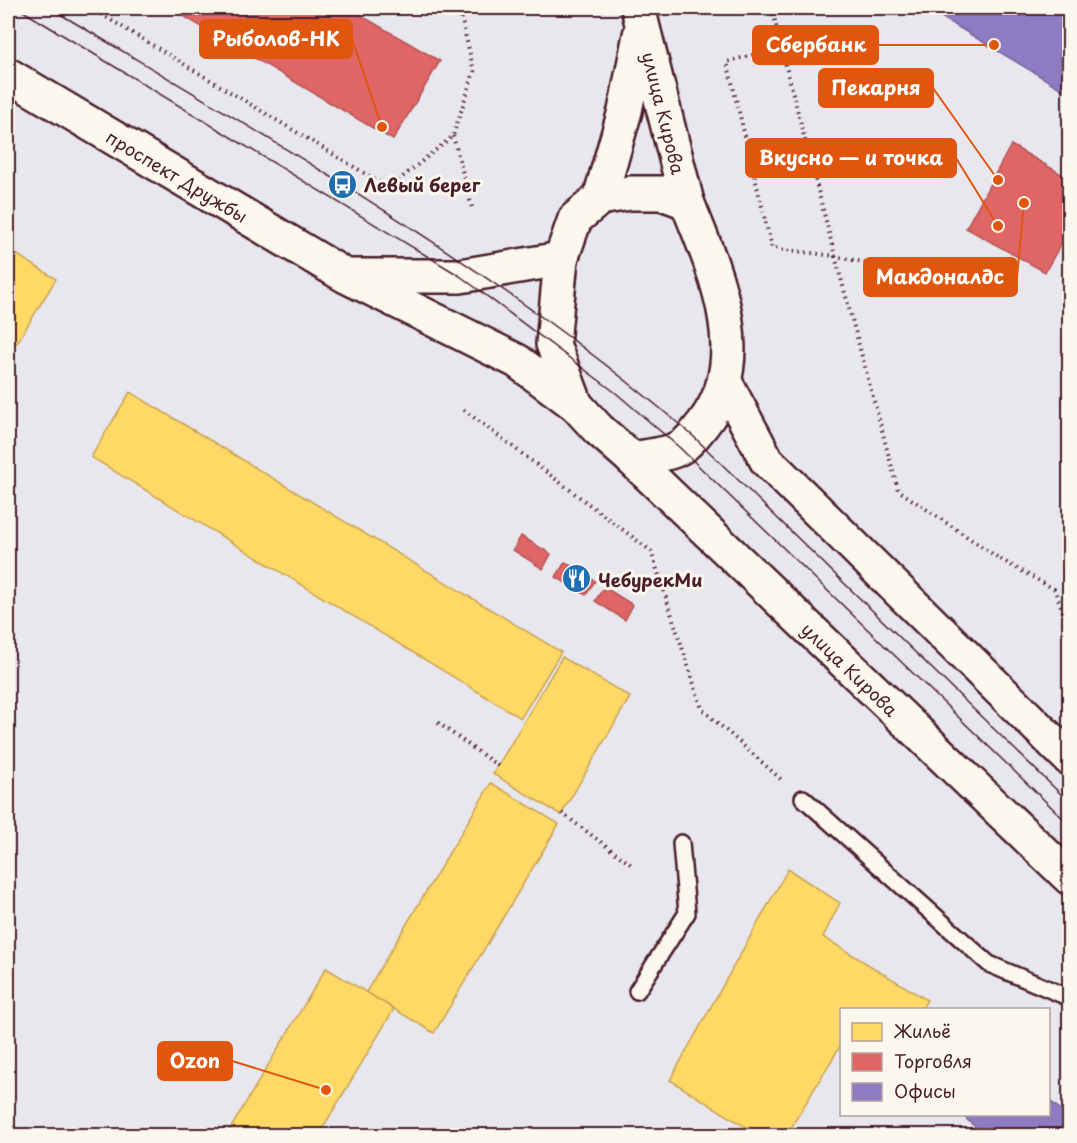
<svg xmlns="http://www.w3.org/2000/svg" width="1077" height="1143" font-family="'Playpen Sans',sans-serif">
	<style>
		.homes { fill: #ffd966; stroke: #c9a154; stroke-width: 1.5 }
		.shops { fill: #e06666; stroke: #b35154; stroke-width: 1.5 }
		.offices { fill: #8e7cc3; stroke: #7a6095; stroke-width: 1.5 }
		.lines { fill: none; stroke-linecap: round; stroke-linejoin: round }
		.lane-casing { stroke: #4a1f2b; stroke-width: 20 }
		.secondary-casing { stroke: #4a1f2b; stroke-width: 38 }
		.primary-casing { stroke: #4a1f2b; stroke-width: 38 }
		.path { stroke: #4a1f2b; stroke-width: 4; stroke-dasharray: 1.5 4.5; stroke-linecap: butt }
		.lane { stroke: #fbf7ec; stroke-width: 15 }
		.secondary { stroke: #fbf7ec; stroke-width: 33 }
		.primary { stroke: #fbf7ec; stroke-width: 33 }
		.tram { stroke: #4a1f2b; stroke-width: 1.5 }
		.labels { text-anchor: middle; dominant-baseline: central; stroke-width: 6; stroke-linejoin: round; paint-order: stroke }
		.street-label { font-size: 18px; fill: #4a1f2b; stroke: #fbf7ec }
		.poi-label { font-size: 18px; font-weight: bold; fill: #4a1f2b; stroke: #fbf7ec; text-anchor: start }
		.leader { fill: none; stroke: #e0560e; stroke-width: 2 }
		.callout-dot { fill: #e0560e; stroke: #fbf7ec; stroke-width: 2 }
		.callout { fill: #e0560e; stroke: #e0560e; stroke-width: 2 }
		.callout-label { font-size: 20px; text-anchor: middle; font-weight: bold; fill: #fff }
	</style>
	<rect width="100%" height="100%" fill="#e8e7ee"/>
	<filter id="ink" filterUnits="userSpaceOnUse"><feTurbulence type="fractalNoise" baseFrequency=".0167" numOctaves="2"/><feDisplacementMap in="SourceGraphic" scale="12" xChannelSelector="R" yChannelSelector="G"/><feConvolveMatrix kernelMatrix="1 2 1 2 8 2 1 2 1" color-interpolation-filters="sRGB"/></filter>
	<g filter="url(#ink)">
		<g class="homes">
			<path d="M8,249l48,30 -39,64 -9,-6z"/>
			<path d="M130,392l431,260 -40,66 -430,-261z"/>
			<path d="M562,657l68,40 -69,118 -68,-41z"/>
			<path d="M491,783l68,41 -125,209 -68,-41z"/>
			<path d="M788,869l52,34 -17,34 104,63 -6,10h-79v33l-56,93h-26l-90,-56z"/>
			<path d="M326,968l68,41 -76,127h-92z"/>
		</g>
		<g class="shops">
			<path d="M170,8h178l92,53 -47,79z"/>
			<path d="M1011,145l59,34v49l-25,44 -79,-44z"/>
			<path d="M521,536l30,18 -8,15 -30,-19z"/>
			<path d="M565,562l30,19 -9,14 -30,-18z"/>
			<path d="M604,587l29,18 -8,15 -30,-19z"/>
		</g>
		<g class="offices">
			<path d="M926,8h144v86z"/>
			<path d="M1048,1099l22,19v18h-85l-24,-22h87z"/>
		</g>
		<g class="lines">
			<defs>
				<g id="lane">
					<path d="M803,798l186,166 81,34"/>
					<path d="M637,991l50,-78 -6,-70"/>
				</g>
				<g id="secondary">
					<path d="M8,75l338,201 171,85 59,44"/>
					<path d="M354,276h106l101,-17"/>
				</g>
				<g id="primary">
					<path d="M638,8l49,194"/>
					<path d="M630,193h32l25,9c27,67 68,156 16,222 -6,7 -13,18 -22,23 -12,8 -35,9 -49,12l-34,-30 -22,-24 -23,-61 8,-85 14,-40 25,-21z"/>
					<path d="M600,198l25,-87 15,-76"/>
					<path d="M725,382l42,79 303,298"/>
					<path d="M632,459l438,419"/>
				</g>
			</defs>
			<use href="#lane" class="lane-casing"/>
			<use href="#secondary" class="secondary-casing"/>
			<use href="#primary" class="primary-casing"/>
			<g class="path">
				<path d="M91,8l298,180 64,-52 21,-65 -15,-63"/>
				<path d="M772,8l9,39"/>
				<path d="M453,136l19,72"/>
				<path d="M918,274l-83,-18 -54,-209 -54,15 45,186 63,8 63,234 102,69 54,30 16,39"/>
				<path d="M464,410l187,141 51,158 82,73"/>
				<path d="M438,723l60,43"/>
				<path d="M562,813l71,53"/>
			</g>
			<use href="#lane" class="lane"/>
			<use href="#secondary" class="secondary"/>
			<use href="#primary" class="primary"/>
			<g class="tram">
				<path d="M18,8l442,268 156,117 64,55 390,377"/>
				<path d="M50,8c221,132 447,259 643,428l377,367"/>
			</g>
		</g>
	</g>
	<defs>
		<symbol id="bus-disc" viewBox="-11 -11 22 22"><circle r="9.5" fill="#1f6fb2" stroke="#fbf7ec"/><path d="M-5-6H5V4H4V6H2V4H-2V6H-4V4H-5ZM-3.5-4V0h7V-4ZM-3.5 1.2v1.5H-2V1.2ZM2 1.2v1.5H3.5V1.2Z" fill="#fff"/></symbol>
		<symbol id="restaurant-disc" viewBox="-11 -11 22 22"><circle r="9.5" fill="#1f6fb2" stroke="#fbf7ec"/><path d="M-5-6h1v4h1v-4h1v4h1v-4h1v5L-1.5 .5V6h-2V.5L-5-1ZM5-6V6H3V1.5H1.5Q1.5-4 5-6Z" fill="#fff"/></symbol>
	</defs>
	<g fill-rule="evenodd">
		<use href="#bus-disc" x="326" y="168" width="33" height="33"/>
		<use href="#restaurant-disc" x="560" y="562" width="33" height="33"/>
	</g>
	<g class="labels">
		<g class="street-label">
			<text transform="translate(664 113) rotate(76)">улица Кирова</text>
			<text transform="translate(177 176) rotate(31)">проспект Дружбы</text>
			<text transform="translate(850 669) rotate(44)">улица Кирова</text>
		</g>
		<g class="poi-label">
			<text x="364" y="184">Левый берег</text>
			<text x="598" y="579">ЧебурекМи</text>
		</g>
	</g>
	<path class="leader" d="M382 127L352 39M994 45L878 45M998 180L933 88M998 226L956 158M1024 203L1017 277M326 1090L232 1061"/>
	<g class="callout-dot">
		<circle cx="382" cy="127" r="6"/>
		<circle cx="994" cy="45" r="6"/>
		<circle cx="998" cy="180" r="6"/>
		<circle cx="998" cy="226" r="6"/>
		<circle cx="1024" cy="203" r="6"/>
		<circle cx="326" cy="1090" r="6"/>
	</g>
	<g class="callout">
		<rect x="200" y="20" width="152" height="38" rx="6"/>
		<rect x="753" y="26" width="125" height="38" rx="6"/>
		<rect x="819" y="69" width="114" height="38" rx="6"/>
		<rect x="746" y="139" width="210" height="38" rx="6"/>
		<rect x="864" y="258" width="153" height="38" rx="6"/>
		<rect x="158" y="1042" width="74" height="38" rx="6"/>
	</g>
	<g class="callout-label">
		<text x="276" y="46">Рыболов-НК</text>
		<text x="816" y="52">Сбербанк</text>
		<text x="876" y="95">Пекарня</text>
		<text x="851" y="165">Вкусно — и точка</text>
		<text x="940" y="284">Макдоналдс</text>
		<text x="195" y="1068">Ozon</text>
	</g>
	<rect width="1077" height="1143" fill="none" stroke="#fbf7ec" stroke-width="30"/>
	<rect x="15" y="15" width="1047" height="1113" fill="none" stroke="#4a1f2b" stroke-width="2" filter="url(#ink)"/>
	<rect x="840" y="1008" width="210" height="108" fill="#fbf7ec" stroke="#b4a19f" stroke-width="1.5"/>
	<rect x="852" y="1023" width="30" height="18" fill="#ffd966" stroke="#b4a19f" stroke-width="1.5"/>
	<text x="894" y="1038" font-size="18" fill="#4a1f2b">Жильё</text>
	<rect x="852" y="1053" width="30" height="18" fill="#e06666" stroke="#b4a19f" stroke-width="1.5"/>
	<text x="894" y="1068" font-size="18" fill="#4a1f2b">Торговля</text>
	<rect x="852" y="1083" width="30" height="18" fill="#8e7cc3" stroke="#b4a19f" stroke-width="1.5"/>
	<text x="894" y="1098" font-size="18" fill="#4a1f2b">Офисы</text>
</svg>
